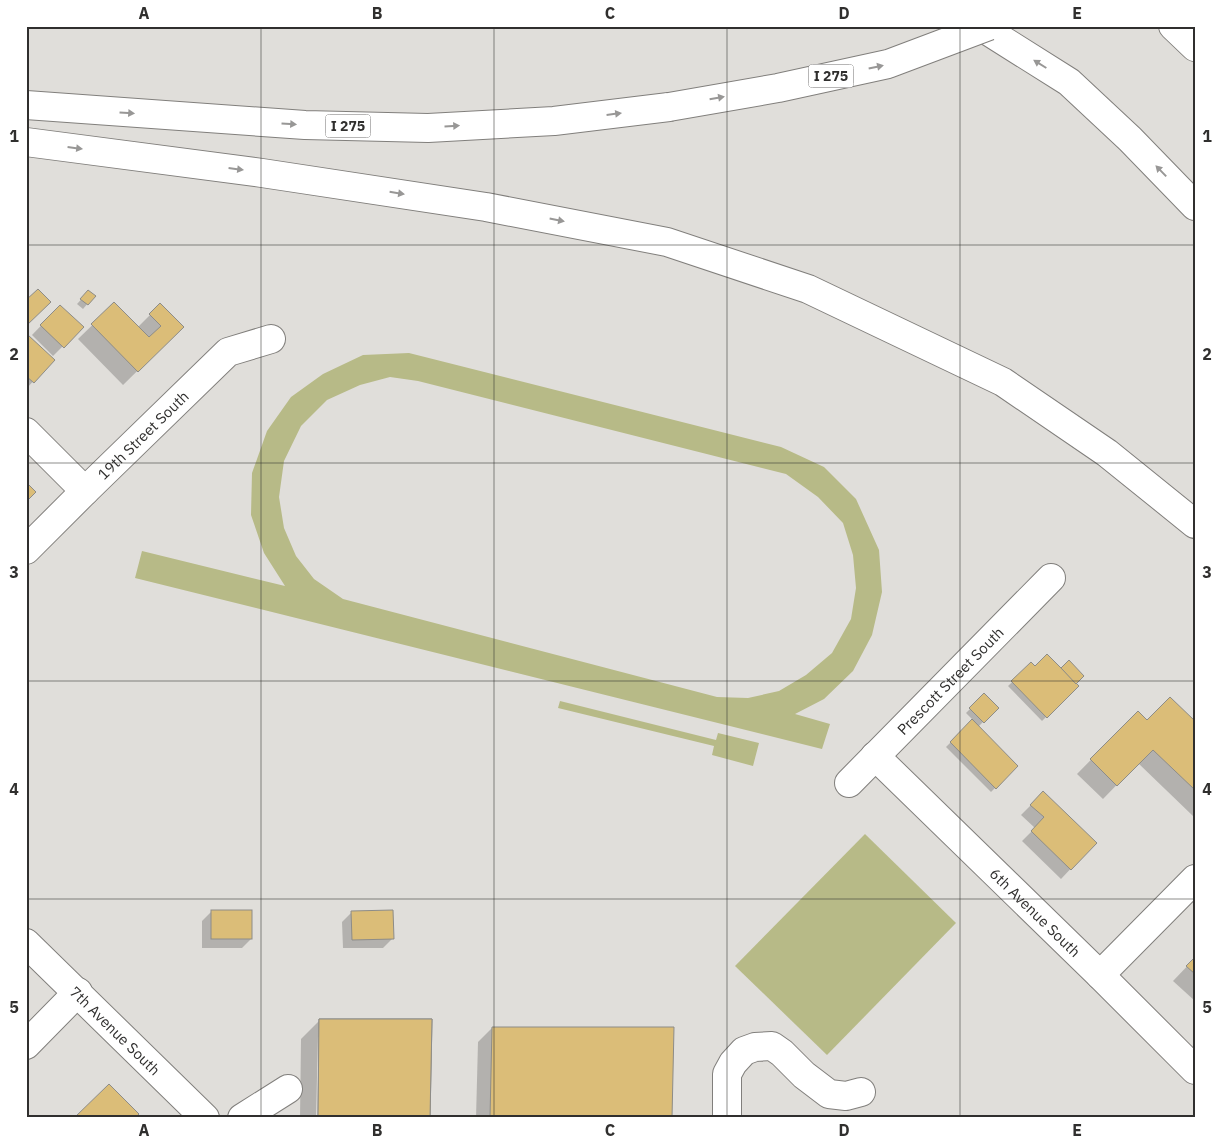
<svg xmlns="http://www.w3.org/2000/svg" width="1221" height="1144" font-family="'IBM Plex Sans',sans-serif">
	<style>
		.green { fill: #b7ba87; fill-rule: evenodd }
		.shadow { fill: #0003 }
		.building { fill: #dbbd78; stroke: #8d8c88 }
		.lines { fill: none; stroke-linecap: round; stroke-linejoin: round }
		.minor-casing { stroke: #817f7c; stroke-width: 30 }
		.highway-casing { stroke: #817f7c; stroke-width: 30 }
		.minor { stroke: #fff; stroke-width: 28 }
		.highway { stroke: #fff; stroke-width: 28 }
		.highway-bridge-casing { stroke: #817f7c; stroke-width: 30; stroke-linecap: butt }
		.highway-bridge { stroke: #fff; stroke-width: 28 }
		.oneway { fill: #989796 }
		.grid { fill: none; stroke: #302f2e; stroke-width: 1; stroke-opacity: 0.55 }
		.labels { text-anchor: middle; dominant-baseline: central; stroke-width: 4; stroke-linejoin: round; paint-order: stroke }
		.shield { fill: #fff; stroke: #6e6d6d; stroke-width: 1 }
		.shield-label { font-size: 14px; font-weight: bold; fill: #302f2e }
		.street-label { font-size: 15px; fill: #302f2e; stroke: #fff }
		.neatline { fill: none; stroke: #302f2e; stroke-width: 2 }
		.grid-label { font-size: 16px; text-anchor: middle; font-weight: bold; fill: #302f2e }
	</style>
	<rect width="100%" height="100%" fill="#e0deda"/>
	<g class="green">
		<path d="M409,353l372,94 43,20 32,32 23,51 3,42 -10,43 -19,36 -29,28 -29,15 35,10 -8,25 -687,-171 7,-27 143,35 -21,-33 -13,-38 1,-42 15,-42 24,-34 32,-23 40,-19zM390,377l28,4 368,93 32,23 25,26 10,32 3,33 -5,31 -19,34 -26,22 -27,16 -31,7 -31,-1 -374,-98 -29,-20 -18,-23 -12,-28 -5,-31 5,-36 17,-35 26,-26 33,-15z"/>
		<path d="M560,701l156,39 2,-7 41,10 -6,23 -41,-11 2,-9 -156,-38z"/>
		<path d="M865,834l91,89 -129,132 -92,-89z"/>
	</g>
	<g class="shadow">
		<path d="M89,291l5,5 -11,13 -6,-5z"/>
		<path d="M114,304l24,23 22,-22 22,22 -59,58 -45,-46z"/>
		<path d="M60,306l22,21 -29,29 -21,-21z"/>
		<path d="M26,338l27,22 -27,29z"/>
		<path d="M1031,664l4,4 25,2 17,16 -35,35 -34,-35z"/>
		<path d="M984,695l13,13 -19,19 39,39 -26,26 -45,-45 27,-27 -7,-7z"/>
		<path d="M1138,712l9,10 48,1v91l-2,2 -55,-53 -35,36 -26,-25z"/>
		<path d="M1043,793l52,50 -34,36 -39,-38 13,-13 -14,-13z"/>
		<path d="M212,911l39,28 -9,9h-40v-27z"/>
		<path d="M352,912l40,27 -9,9h-40l-1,-26z"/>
		<path d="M1195,958v43l-22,-20z"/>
		<path d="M320,1020v17h-2l-2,81h-16l1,-79z"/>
		<path d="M492,1028l179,90h-195l2,-76z"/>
	</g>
	<g class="building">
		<path d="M38,289l13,13 -25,24v-26z"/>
		<path d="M88,290l8,6 -8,9 -8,-6z"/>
		<path d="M114,302l35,35 12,-11 -12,-12 11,-11 24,24 -46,45 -47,-48z"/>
		<path d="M60,305l24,22 -20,21 -24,-23z"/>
		<path d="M28,335l27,25 -21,23 -8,-7v-40z"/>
		<path d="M26,482l10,10 -10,10z"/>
		<path d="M1047,654l32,32 -32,32 -36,-37 20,-19 4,4z"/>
		<path d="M1069,660l15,16 -8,8 -15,-16z"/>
		<path d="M984,693l15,15 -15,15 -15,-15z"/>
		<path d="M1170,697l25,24v69l-42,-40 -36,36 -27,-27 48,-48 9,9z"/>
		<path d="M972,719l46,47 -22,23 -46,-47z"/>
		<path d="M1043,791l54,52 -26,27 -40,-39 13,-14 -14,-12z"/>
		<rect x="211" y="910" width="41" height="29"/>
		<path d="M393,910l1,29 -42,1 -1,-29z"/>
		<path d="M1195,957v17l-9,-8z"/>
		<path d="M319,1019h113l-2,99h-112z"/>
		<path d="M319,1019h113l-2,99h-112z"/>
		<path d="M492,1027h182l-2,91h-182z"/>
		<path d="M109,1084l30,30 -4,4h-61z"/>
	</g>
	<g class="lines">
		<defs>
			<g id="minor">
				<path d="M1173,26l22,21"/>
				<path d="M26,432l59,59"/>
				<path id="s1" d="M26,550l59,-59 143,-139 43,-13"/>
				<path id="s2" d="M875,756l225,219 95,95"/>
				<path id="s3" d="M849,783l202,-205"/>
				<path id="s4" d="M26,943l179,175"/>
				<path d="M1100,975l95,-96"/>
				<path d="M26,1045l52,-53"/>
				<path d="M242,1118l46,-29"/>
				<path d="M727,1118v-44l6,-11 11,-12 11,-4 17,-1 10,7 22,22 25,19 17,2 15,-4"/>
			</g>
			<g id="highway">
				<path d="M980,26l89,56 61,57 65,67"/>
				<path d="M26,105l279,20 123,3 126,-7 115,-14"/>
				<path d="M26,142l236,31 224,34 181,35 141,47 195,93 104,71 88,71"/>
			</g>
		</defs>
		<use href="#minor" class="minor-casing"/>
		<use href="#highway" class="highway-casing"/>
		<use href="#minor" class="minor"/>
		<use href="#highway" class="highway"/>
		<defs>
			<path id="highway-bridge" d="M669,107l109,-19 110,-24 101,-38"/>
		</defs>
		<use href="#highway-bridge" class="highway-bridge-casing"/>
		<use href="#highway-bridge" class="highway-bridge"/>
	</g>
	<defs><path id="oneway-solid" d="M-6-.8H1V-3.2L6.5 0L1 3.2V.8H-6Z" transform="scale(1.25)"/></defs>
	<g class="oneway">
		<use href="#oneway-solid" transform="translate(1040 64) rotate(-148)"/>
		<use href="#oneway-solid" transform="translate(876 67) rotate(-12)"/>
		<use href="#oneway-solid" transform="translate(717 98) rotate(-10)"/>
		<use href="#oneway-solid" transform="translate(127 113) rotate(4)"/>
		<use href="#oneway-solid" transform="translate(614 114) rotate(-7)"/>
		<use href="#oneway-solid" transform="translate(289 124) rotate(4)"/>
		<use href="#oneway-solid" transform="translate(452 126) rotate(-3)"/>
		<use href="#oneway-solid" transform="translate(75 148) rotate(7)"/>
		<use href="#oneway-solid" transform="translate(236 169) rotate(7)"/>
		<use href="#oneway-solid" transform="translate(1161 171) rotate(-134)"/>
		<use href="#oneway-solid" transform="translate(397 193) rotate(9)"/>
		<use href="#oneway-solid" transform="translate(557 220) rotate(11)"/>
	</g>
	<path class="grid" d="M261,26v1092M494,26v1092M727,26v1092M960,26v1092M26,245h1169M26,463h1169M26,681h1169M26,899h1169"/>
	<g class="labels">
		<g class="shield">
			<rect x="808.5" y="64.5" width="45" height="23" rx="4"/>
			<rect x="325.5" y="114.5" width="45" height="23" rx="4"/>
		</g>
		<g class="shield-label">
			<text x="831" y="76">I 275</text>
			<text x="348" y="126">I 275</text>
		</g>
		<g class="street-label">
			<text stroke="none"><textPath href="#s1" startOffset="164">19th Street South</textPath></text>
			<text stroke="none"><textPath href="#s3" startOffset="144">Prescott Street South</textPath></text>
			<text stroke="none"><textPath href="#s2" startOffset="224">6th Avenue South</textPath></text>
			<text stroke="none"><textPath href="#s4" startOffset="125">7th Avenue South</textPath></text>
		</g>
	</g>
	<rect width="1221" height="1144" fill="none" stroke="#ffffff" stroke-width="55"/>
	<rect x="28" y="28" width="1166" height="1088" class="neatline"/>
	<g class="grid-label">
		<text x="144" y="19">A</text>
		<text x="377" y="19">B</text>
		<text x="610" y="19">C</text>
		<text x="844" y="19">D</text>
		<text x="1077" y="19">E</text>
		<text x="14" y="142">1</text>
		<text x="1207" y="142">1</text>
		<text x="14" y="360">2</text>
		<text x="1207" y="360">2</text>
		<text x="14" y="578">3</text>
		<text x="1207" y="578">3</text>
		<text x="14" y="795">4</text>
		<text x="1207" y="795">4</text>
		<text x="14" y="1013">5</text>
		<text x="1207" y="1013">5</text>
		<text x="144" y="1136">A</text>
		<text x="377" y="1136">B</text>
		<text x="610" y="1136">C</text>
		<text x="844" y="1136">D</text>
		<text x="1077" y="1136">E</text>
	</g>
</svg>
